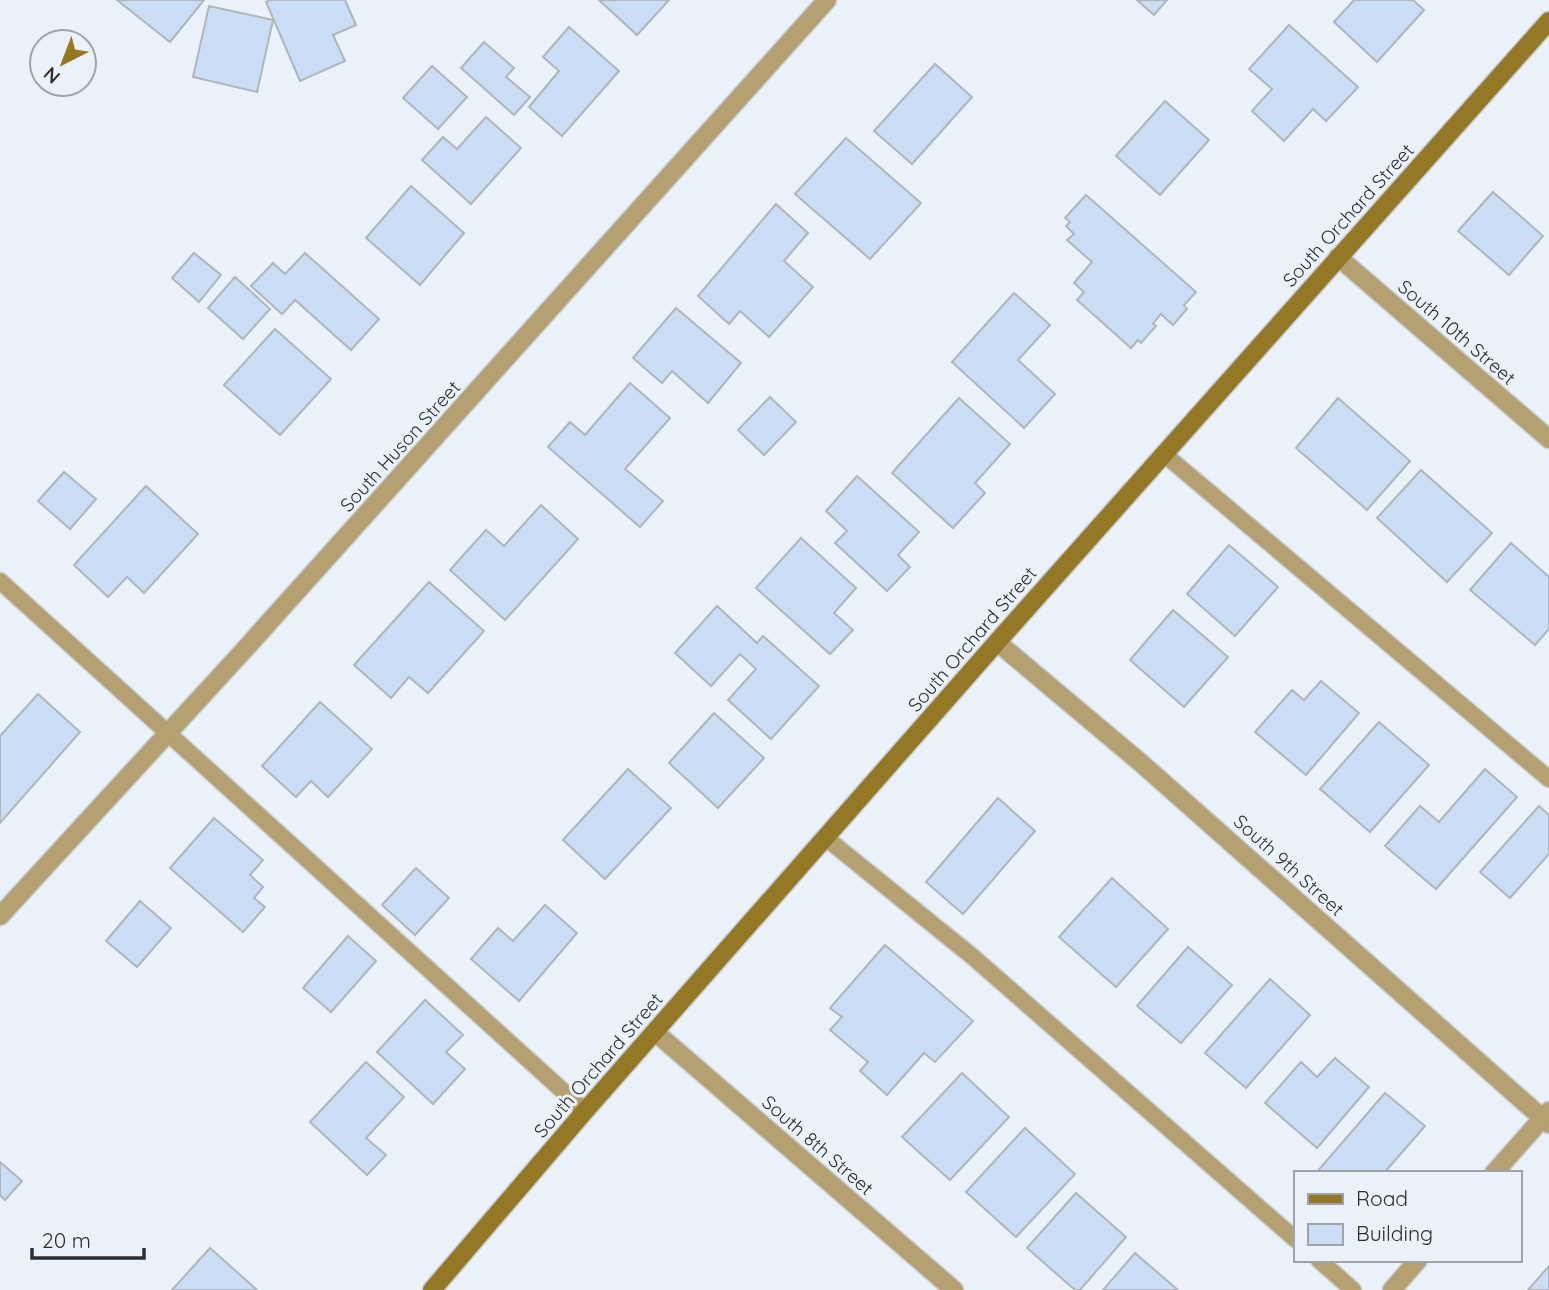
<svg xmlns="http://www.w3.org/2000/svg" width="1549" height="1290" font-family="Quicksand,sans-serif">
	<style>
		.building { fill: #cadff5; stroke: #b0b6bd; stroke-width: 2 }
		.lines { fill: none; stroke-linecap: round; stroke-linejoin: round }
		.lane-casing { stroke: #c9cfd6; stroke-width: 19 }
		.street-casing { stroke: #c9cfd6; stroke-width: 21 }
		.secondary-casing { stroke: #c9cfd6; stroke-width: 21 }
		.lane { stroke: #b4a070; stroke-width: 16 }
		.street { stroke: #b4a070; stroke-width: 18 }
		.secondary { stroke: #957825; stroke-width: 18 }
		.labels { text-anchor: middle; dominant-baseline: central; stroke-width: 6; stroke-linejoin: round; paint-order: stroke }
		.street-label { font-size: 19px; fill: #2c2e31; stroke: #ecf2fa }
	</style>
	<rect width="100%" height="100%" fill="#ecf2fa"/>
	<g class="building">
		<path d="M117,0h87l-34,42z"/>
		<path d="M270,0h75l11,25 -23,10 12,26 -45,20 -34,-79z"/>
		<path d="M599,0h70l-32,35z"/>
		<path d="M1137,0h30l-13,15z"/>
		<path d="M1354,0h59l11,10 -47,52 -43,-40z"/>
		<path d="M209,6l64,14 -16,72 -64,-15z"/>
		<path d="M1289,25l69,62 -32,34 -13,-12 -29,32 -32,-30 20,-22 -23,-20z"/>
		<path d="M569,27l50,44 -57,65 -33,-29 30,-36 -16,-14z"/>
		<path d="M484,42l30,26 -8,9 24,20 -16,18 -53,-47z"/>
		<path d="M935,64l37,33 -60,67 -38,-33z"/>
		<path d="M432,66l35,31 -29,32 -35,-31z"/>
		<path d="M1165,101l44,39 -49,55 -44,-39z"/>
		<path d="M486,117l35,31 -50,56 -49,-44 21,-23 14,12z"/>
		<path d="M846,138l75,65 -51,56 -75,-65z"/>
		<path d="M411,186l53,47 -44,52 -54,-47z"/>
		<path d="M1493,192l50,44 -34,39 -51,-44z"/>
		<path d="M1086,195l110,97 -12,13 3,4 -14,16 -12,-11 -8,10 3,2 -15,17 -3,-3 -7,8 -54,-48 7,-8 -10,-9 18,-21 -25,-22 7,-6 -8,-8 4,-4 -5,-4z"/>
		<path d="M776,204l32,29 -24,28 29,26 -44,50 -29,-26 -11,13 -31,-28z"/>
		<path d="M194,253l27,22 -22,27 -27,-24z"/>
		<path d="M305,253l74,66 -28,31 -56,-50 -13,14 -31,-28 22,-23 12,11z"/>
		<path d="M235,277l35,32 -27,30 -35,-31z"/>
		<path d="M1014,293l36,32 -32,35 37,34 -31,34 -72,-66z"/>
		<path d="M676,308l65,55 -33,40 -36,-32 -10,12 -29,-25z"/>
		<path d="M275,329l56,50 -51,56 -56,-50z"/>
		<path d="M630,383l40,35 -45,51 38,32 -23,26 -92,-80 22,-25 15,13z"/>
		<path d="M770,397l26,25 -32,33 -26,-25z"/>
		<path d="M959,398l51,46 -35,39 10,10 -32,35 -61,-55z"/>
		<path d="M1338,398l72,63 -43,49 -71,-62z"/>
		<path d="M1421,470l71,63 -45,49 -70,-64z"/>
		<path d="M64,472l32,27 -26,30 -32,-28z"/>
		<path d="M857,476l62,56 -21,23 12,12 -23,24 -52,-48 12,-12 -21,-20z"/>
		<path d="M146,486l52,48 -54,59 -17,-16 -19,20 -34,-32z"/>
		<path d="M541,505l37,34 -73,81 -55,-50 36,-40 18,16z"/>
		<path d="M801,538l55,50 -22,25 19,17 -23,24 -74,-66z"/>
		<path d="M1511,543l38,34v52l-14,16 -65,-55z"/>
		<path d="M1229,545l49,42 -43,49 -48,-42z"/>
		<path d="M429,582l55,49 -56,62 -19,-16 -18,21 -37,-33z"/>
		<path d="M717,606l40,37 6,-7 56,50 -48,53 -43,-39 28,-31 -16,-15 -29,32 -36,-33z"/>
		<path d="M1173,610l55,47 -44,50 -54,-47z"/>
		<path d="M1321,681l38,32 -53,62 -51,-43 37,-42 12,10z"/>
		<path d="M38,694l42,38 -80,91v-87z"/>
		<path d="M320,702l52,47 -44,48 -17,-16 -15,16 -34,-31z"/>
		<path d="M714,713l50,45 -46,50 -49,-45z"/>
		<path d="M1379,722l50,43 -59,67 -50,-43z"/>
		<path d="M628,769l43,39 -66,71 -42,-39z"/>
		<path d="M1485,769l32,28 -81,92 -51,-43 35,-40 19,16z"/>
		<path d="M998,798l37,33 -72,83 -37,-32z"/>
		<path d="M1539,806l10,9v39l-39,44 -30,-26z"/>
		<path d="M214,818l49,42 -13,15 13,12 -9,11 11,9 -22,25 -73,-64z"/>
		<path d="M416,868l33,30 -34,37 -33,-30z"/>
		<path d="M1112,878l56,51 -52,58 -57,-50z"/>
		<path d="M140,901l31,27 -34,39 -31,-26z"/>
		<path d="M545,905l32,28 -58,68 -48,-42 27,-31 15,13z"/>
		<path d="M348,936l28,25 -45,51 -28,-24z"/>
		<path d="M885,945l88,76 -38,41 -11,-9 -37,42 -27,-24 8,-9 -38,-32 12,-13 -12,-9z"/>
		<path d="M1188,947l44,38 -51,58 -44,-37z"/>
		<path d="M1270,979l40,36 -64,73 -41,-35z"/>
		<path d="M425,1000l38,35 -17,17 19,17 -32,35 -56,-52z"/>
		<path d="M1335,1058l34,29 -52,61 -52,-45 36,-41 16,15z"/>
		<path d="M366,1062l38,35 -38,41 20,17 -19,20 -57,-53z"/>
		<path d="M962,1073l47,44 -59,63 -48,-43z"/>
		<path d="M1385,1093l40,33 -41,47h-68z"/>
		<path d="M1025,1128l50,46 -59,63 -50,-45z"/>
		<path d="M0,1162l22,19 -17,19 -5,-5z"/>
		<path d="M1076,1193l50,44 -46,53h-5l-48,-42z"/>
		<path d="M210,1248l47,42h-85z"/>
		<path d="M1135,1253l43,37h-75z"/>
		<path d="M1549,1266v24h-21z"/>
	</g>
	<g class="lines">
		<defs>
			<g id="lane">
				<path d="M1164,454l385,325"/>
				<path d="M0,581l585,530"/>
				<path d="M826,838l147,119 322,282"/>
				<path d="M1319,1260l34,30"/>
			</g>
			<g id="street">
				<path d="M1338,257l211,182"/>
				<path d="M997,642l144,121 408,361"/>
				<path d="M0,916l246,-268 581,-648"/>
				<path d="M655,1032l299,258"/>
				<path d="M1494,1173l55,-62"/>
				<path d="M1392,1290l26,-30"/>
			</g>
			<path id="secondary" d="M432,1290l153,-179 412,-469 552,-621"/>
		</defs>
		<use href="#lane" class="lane-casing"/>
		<use href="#street" class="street-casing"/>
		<use href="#secondary" class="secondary-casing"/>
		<use href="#lane" class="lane"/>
		<use href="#street" class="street"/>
		<use href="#secondary" class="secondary"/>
	</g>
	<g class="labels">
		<g class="street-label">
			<text transform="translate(1348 215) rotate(-48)">South Orchard Street</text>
			<text transform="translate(1457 332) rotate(41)">South 10th Street</text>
			<text transform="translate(400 446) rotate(-48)">South Huson Street</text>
			<text transform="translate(972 639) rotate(-49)">South Orchard Street</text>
			<text transform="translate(1289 865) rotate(42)">South 9th Street</text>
			<text transform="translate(598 1065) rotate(-49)">South Orchard Street</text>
			<text transform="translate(818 1145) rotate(41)">South 8th Street</text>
		</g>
	</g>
	<rect x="1294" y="1171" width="228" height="91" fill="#ecf2fa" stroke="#9fa4aa" stroke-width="2"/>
	<rect x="1308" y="1194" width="35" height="10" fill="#957825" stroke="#9fa4aa" stroke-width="2"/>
	<text x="1356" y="1206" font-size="21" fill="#2c2e31">Road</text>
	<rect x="1308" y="1224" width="35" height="21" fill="#cadff5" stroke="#9fa4aa" stroke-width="2"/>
	<text x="1356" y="1241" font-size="21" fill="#2c2e31">Building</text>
	<g transform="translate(63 63) rotate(222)"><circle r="33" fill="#ecf2fa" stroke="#9fa4aa" stroke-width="2"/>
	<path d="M0-5L12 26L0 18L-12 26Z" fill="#94781f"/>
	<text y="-10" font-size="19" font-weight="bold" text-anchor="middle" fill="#2c2e31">N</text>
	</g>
	<path d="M32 1248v10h112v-10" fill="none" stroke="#2c2e31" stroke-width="3.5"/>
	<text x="42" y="1248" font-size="21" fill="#2c2e31" stroke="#ecf2fa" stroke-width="5" paint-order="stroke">20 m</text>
</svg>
